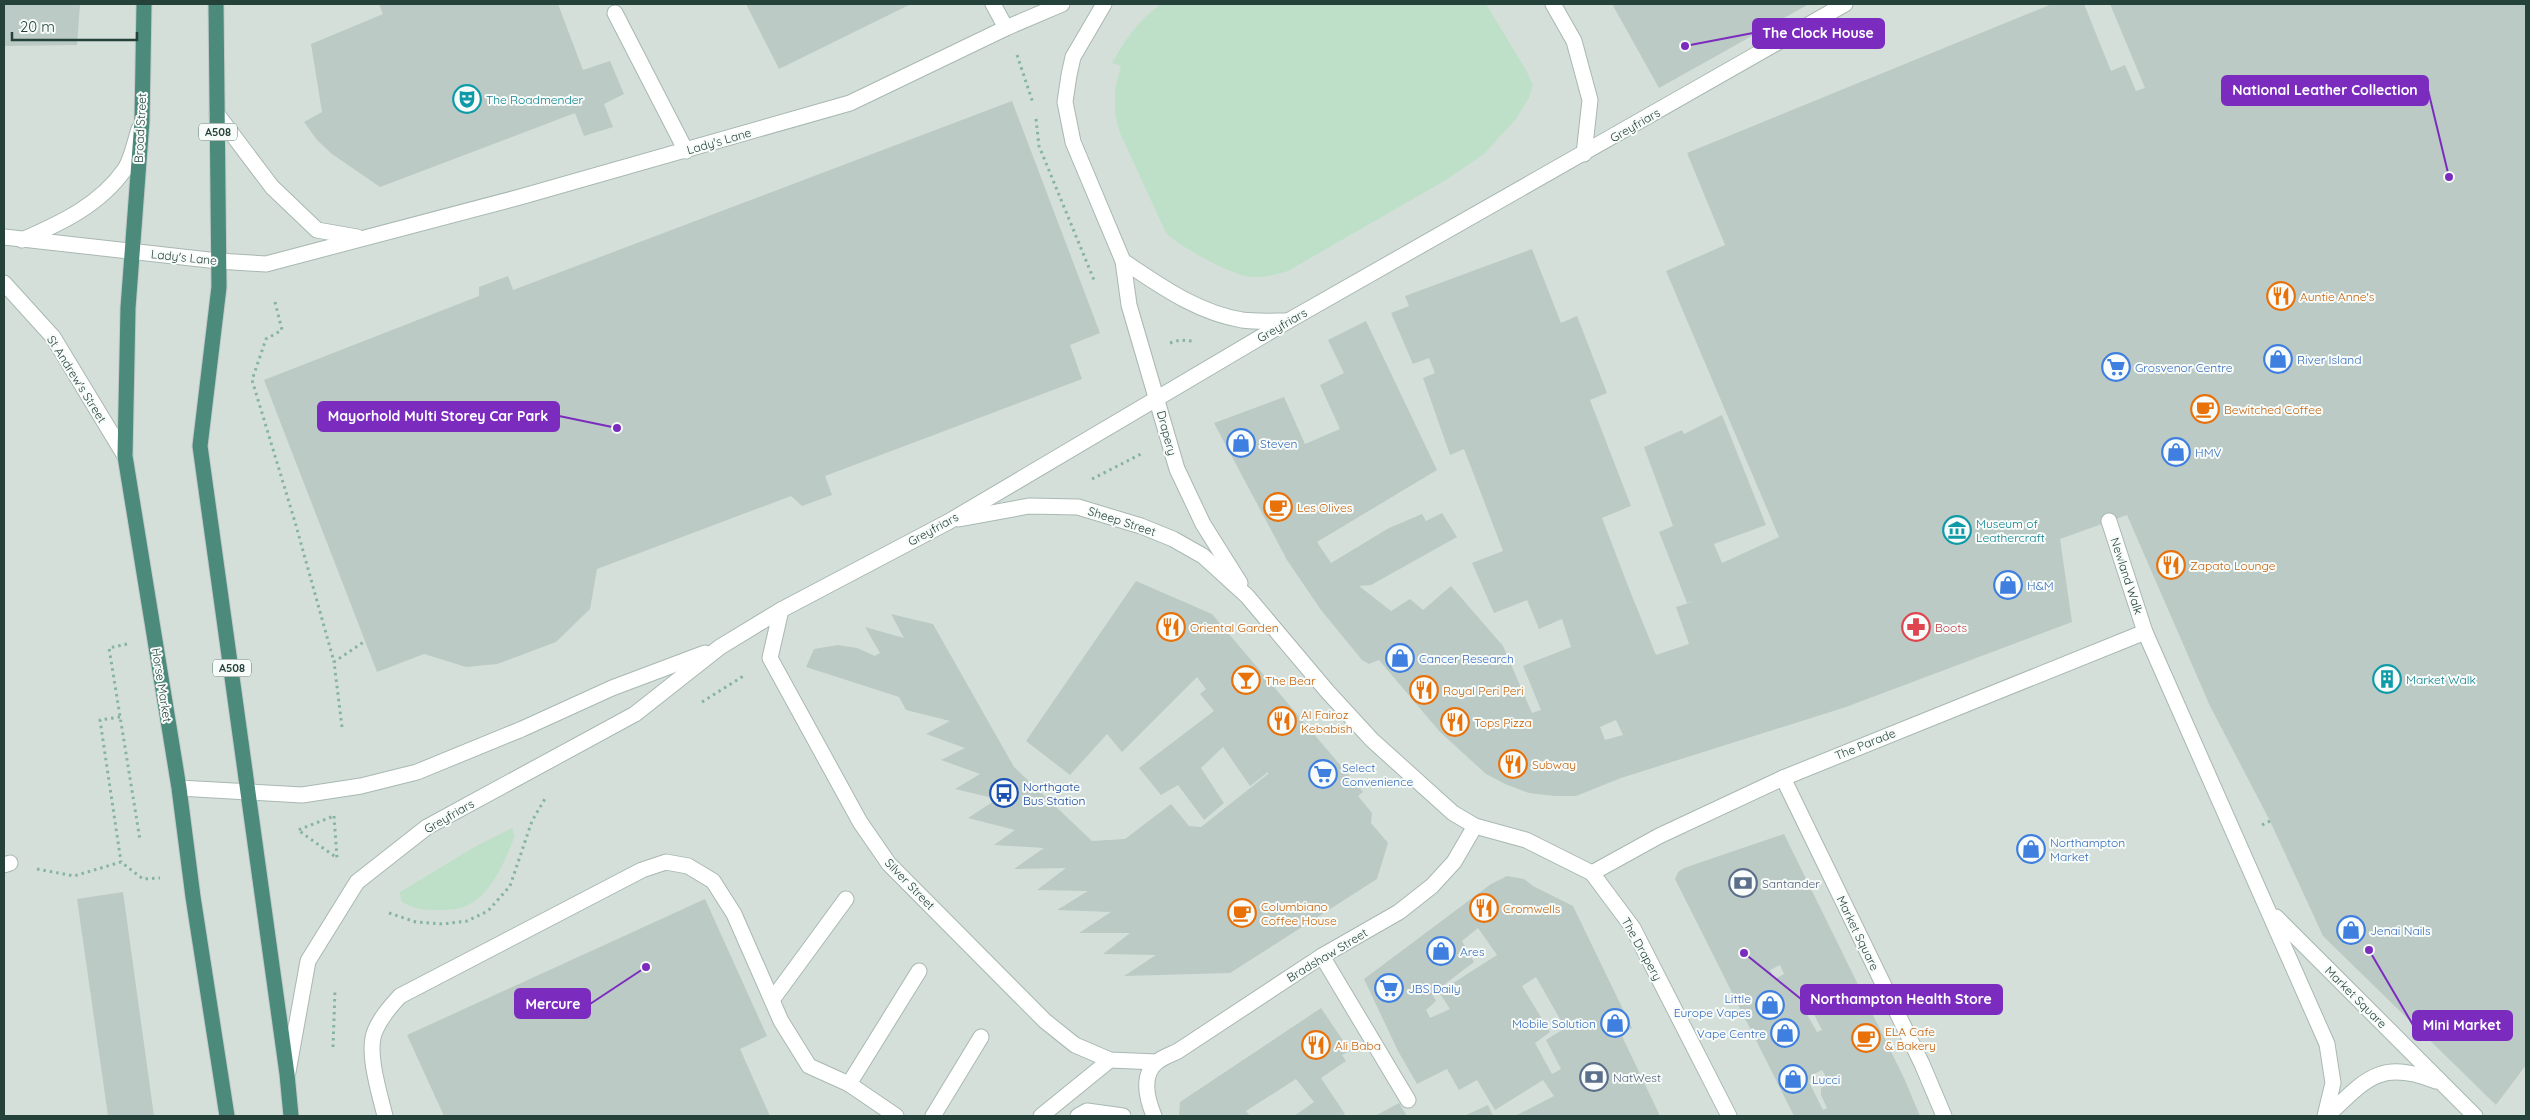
<svg xmlns="http://www.w3.org/2000/svg" width="2530" height="1120" font-family="Quicksand,sans-serif">
	<style>
		.built { fill: #d4dfda }
		.grass { fill: #bfe0c8 }
		.building { fill: #bbcac4; fill-rule: evenodd }
		.lines { fill: none; stroke-linecap: round; stroke-linejoin: round }
		.service-casing { stroke: #a8b8b2; stroke-width: 17 }
		.pedestrian-casing { stroke: #a8b8b2; stroke-width: 17 }
		.minor-casing { stroke: #a8b8b2; stroke-width: 17 }
		.trunk-casing { stroke: #c2cac8; stroke-width: 17 }
		.path { stroke: #86b3a5; stroke-width: 3; stroke-dasharray: 2.5 4; stroke-linecap: butt }
		.service { stroke: #fff; stroke-width: 15 }
		.pedestrian { stroke: #fff; stroke-width: 15 }
		.minor { stroke: #fff; stroke-width: 15 }
		.trunk { stroke: #4c8a7c; stroke-width: 15 }
		.labels { text-anchor: middle; dominant-baseline: central; stroke-width: 4; stroke-linejoin: round; paint-order: stroke }
		.shield { fill: #f7fbf9; stroke: #637a73; stroke-width: 1 }
		.shield-label { font-size: 11px; font-weight: bold; fill: #24423a }
		.culture-label { font-size: 12px; fill: #0d838f; stroke: #f7fbf9; text-anchor: start }
		.street-label { font-size: 12px; fill: #24423a; stroke: #f7fbf9 }
		.food-label { font-size: 12px; fill: #c56008; stroke: #f7fbf9; text-anchor: start }
		.shop-label { font-size: 12px; fill: #366cbe; stroke: #f7fbf9; text-anchor: start }
		.health-label { font-size: 12px; fill: #be3a42; stroke: #f7fbf9; text-anchor: start }
		.transit-label { font-size: 12px; fill: #164399; stroke: #f7fbf9; text-anchor: start }
		.service-label { font-size: 12px; fill: #4e5e75; stroke: #f7fbf9; text-anchor: start }
		.leader { fill: none; stroke: #7b2cbf; stroke-width: 2 }
		.callout-dot { fill: #7b2cbf; stroke: #f7fbf9; stroke-width: 2 }
		.callout { fill: #7b2cbf; stroke: #7b2cbf; stroke-width: 2 }
		.callout-label { font-size: 14px; text-anchor: middle; font-weight: bold; fill: #fff }
	</style>
	<rect width="100%" height="100%" fill="#e6efeb"/>
	<rect class="built" x="4" y="4" width="2522" height="1112"/>
	<g class="grass">
		<path d="M1161,4h325l40,66 7,15 -4,13 -13,21 -32,35 -38,26 -158,91c-13,4 -29,8 -43,5 -20,-5 -65,-29 -79,-43l-46,-100 -5,-19v-25l6,-23 -9,-3c13,-23 27,-44 49,-59z"/>
		<path d="M512,828l3,7c-10,27 -26,67 -58,74 -6,1 -13,1 -20,1 -14,0 -25,-1 -36,-9l-1,-9 76,-46z"/>
	</g>
	<g class="building">
		<path d="M4,4h76l-3,41 -73,1z"/>
		<path d="M379,4h179l25,66 27,-9 14,33 -20,10 9,23 -29,9 -9,-23 -195,74 -48,-33 -15,-14 -13,-18 18,-10 -11,-68 72,-30z"/>
		<path d="M746,4h165l-132,65z"/>
		<path d="M1612,4h197l-150,84z"/>
		<path d="M2052,4h32l27,67 14,-6 11,26 9,-3 -35,-84h416v1061l-30,40 -173,-169 -53,-115 -60,-115 -83,-191 -67,24 12,83 -226,85 -225,71 -45,18h-21l-26,-3 -24,-9 -19,-10 -46,-42 -61,-72 -10,4 -7,-4 -41,-50 -34,-50 -73,-137 70,-26 21,47 35,-15 -20,-44 24,-12 -16,-33 38,-19 71,149 -120,72 14,21 58,-35 33,-14 4,7 16,-8 15,24 -86,48 -12,1 32,25 19,-12 13,11 28,-24 52,60 29,67 9,-3 -18,-44 48,-19 -9,-28 -23,10 -12,-29 -33,13 -22,-50 31,-12 -39,-102 -14,6 -27,-77 12,-5 -6,-15 -16,6 -22,-51 18,-7 -4,-10 127,-47 29,74 16,-7 30,77 -17,7 41,106 -29,12 28,73 26,64 33,-11 -13,-37 19,-6 -8,2 -28,-71 14,-6 -29,-79 38,-17 2,4 38,-19 44,110 -52,19 8,19 57,-26 -113,-266 59,-26 -38,-92zM1616,720l7,15 -18,5 -5,-13z"/>
		<path d="M1012,101l88,232 -30,12 12,34 -257,97 7,19 -30,11 -11,-10 -194,73 -7,40 -34,33 -59,22 -31,3 -42,-13 -47,18 -113,-292 215,-84v-9l29,-11 5,14z"/>
		<path d="M1136,581l76,33 151,178 -5,4 14,17 -1,10 17,20 -11,36 -147,94 -106,3 32,-21 -53,-1 27,-21h-51l32,-21 -54,-2 31,-19 -51,-1 29,-22 -52,1 30,-21 -50,-3 21,-15 -47,-12 29,-19 -42,-10 25,-15 -39,-14 24,-12 -39,-14 24,-13 -44,-11 -7,-13 -93,-30 8,-18 24,-4 19,3 18,8 5,-3 -15,-26 39,11 -13,-24 42,10 81,143 78,74 33,-2 46,-35 18,22 12,1 67,-53v-2l-18,14 -27,-39 -22,21 23,35 -20,17 -26,-35 -17,10 -22,-27 75,-57 -14,-17 6,-5 -9,-12 -75,75 -15,-18 -37,41 -44,-34z"/>
		<path d="M1784,834l120,244 16,38h-126l-119,-237 3,-7 6,-4zM1780,965l4,9 -9,5 -5,-9zM1806,999l16,31 -5,2 -17,-30zM1822,1070l8,14 -9,4v7l6,13 -4,2 -14,-28 3,-7z"/>
		<path d="M1507,876l17,3 9,7 40,20 59,122 -11,6 39,82h-145l39,-20 -11,-16 -48,30 -18,-30 -18,10 -12,-21 -30,15 -19,-33 -34,-72 127,-95zM1478,928l19,27 -58,37 11,17 -20,9 -4,-8 10,-9 -4,-7 42,-32 -12,-21zM1536,977l29,51 -19,12 15,29 -9,5 -17,-31 15,-11 -28,-46z"/>
		<path d="M123,892l31,224h-46l-31,-217z"/>
		<path d="M705,899l62,137 -27,13 30,67h-326l-37,-81z"/>
		<path d="M1321,1008l29,43 -8,4 4,6 -25,17 24,36 -3,2h-48l20,-14 -18,-23 -50,32 4,5h-71l1,-14z"/>
		<path d="M1399,1103l8,13h-32z"/>
		<path d="M1488,1105l5,11h-29z"/>
	</g>
	<g class="lines">
		<defs>
			<g id="service">
				<path d="M1553,4l21,37 16,59 -6,54"/>
				<path d="M1322,956l86,144"/>
				<path d="M772,1000l74,-101"/>
				<path d="M849,1084l70,-113"/>
				<path d="M385,1116c-5,-21 -19,-64 -10,-85 6,-14 15,-24 25,-35l242,-126 24,-8 22,4 25,15 21,33 47,107 28,45 40,18 47,32"/>
				<path d="M933,1116l48,-79"/>
			</g>
			<g id="pedestrian">
				<path d="M2109,521l36,111 182,412 6,39 -8,33"/>
				<path d="M1783,778l139,286 22,52"/>
				<path d="M1592,873l67,-37 124,-58 362,-146"/>
				<path d="M2276,917l199,199"/>
				<path d="M2327,1116c39,-37 53,-57 109,-35"/>
			</g>
			<g id="minor">
				<path d="M993,4l13,24"/>
				<path d="M1104,4l-31,53 -4,18 -4,27 8,40 50,119 6,44 48,164 26,55 37,59"/>
				<path d="M615,13l71,138"/>
				<path d="M217,114l55,73 45,43 40,7"/>
				<path d="M4,237l214,24 48,3 254,-67 330,-94 156,-75 56,-24"/>
				<path d="M22,240c39,-17 78,-35 103,-71 7,-11 10,-28 14,-40"/>
				<path d="M1123,261c38,25 73,51 119,59 15,2 31,1 46,1"/>
				<path d="M4,283l49,54 72,119"/>
				<path d="M959,519l70,-13 49,1 63,19 32,13 30,17 44,40 80,95 45,49 81,73 22,13 51,14 66,33 41,55 96,188"/>
				<path d="M781,610l-11,48 90,164 29,42 156,157 30,24 35,15 47,2"/>
				<path d="M179,788l123,7 59,-9 56,-14 105,-43 90,-41 93,-35"/>
				<path d="M4,865l6,-2"/>
				<path d="M288,1072l20,-111 49,-79 70,-55 208,-113 85,-67 61,-37 167,-88 340,-201 557,-317"/>
				<path d="M1041,1116l69,-56"/>
				<path d="M1078,1116l9,-5 36,5"/>
				<path d="M1154,1116c-7,-17 -13,-41 3,-54 6,-5 15,-8 21,-11l144,-95 77,-44 33,-26 22,-24 21,-36"/>
			</g>
			<g id="trunk">
				<path d="M144,4l-2,117 -14,187 -3,148 54,332 14,109 34,219"/>
				<path d="M216,4l3,283 -19,159 87,628 4,42"/>
			</g>
		</defs>
		<use href="#service" class="service-casing"/>
		<use href="#pedestrian" class="pedestrian-casing"/>
		<use href="#minor" class="minor-casing"/>
		<use href="#trunk" class="trunk-casing"/>
		<g class="path">
			<path d="M1017,55l16,48"/>
			<path d="M1036,119l3,27 55,134"/>
			<path d="M275,302l7,28 -16,9 -14,41 43,142 39,140"/>
			<path d="M1170,343l10,-3 13,1"/>
			<path d="M1092,479l49,-25"/>
			<path d="M127,644l-18,4 31,192"/>
			<path d="M702,702l43,-27"/>
			<path d="M120,717l-20,3 21,142"/>
			<path d="M342,727l-8,-65 31,-21"/>
			<path d="M334,816l3,42 -39,-28z"/>
			<path d="M2262,825l8,-4"/>
			<path d="M37,869l37,7 47,-14 22,17 17,-1"/>
			<path d="M389,913l27,9 27,2 24,-3 21,-10 22,-25 22,-65 14,-24"/>
			<path d="M333,1047l2,-57"/>
		</g>
		<use href="#service" class="service"/>
		<use href="#pedestrian" class="pedestrian"/>
		<use href="#minor" class="minor"/>
		<use href="#trunk" class="trunk"/>
	</g>
	<defs>
		<symbol id="theatre-ring" viewBox="-11 -11 22 22"><circle r="9.5" fill="#f7fbf9" stroke="#0f9aa8" stroke-width="1.5"/><path d="M-5-5.5Q0-4 5-5.5V0Q5 5 0 6Q-5 5-5 0ZM-3.3-2.5H-1v1.5H-3.3ZM1-2.5H3.3v1.5H1ZM-2.8 1Q0 5.5 2.8 1Z" fill="#0f9aa8"/></symbol>
		<symbol id="restaurant-ring" viewBox="-11 -11 22 22"><circle r="9.5" fill="#f7fbf9" stroke="#e8710a" stroke-width="1.5"/><path d="M-5-6h1v4h1v-4h1v4h1v-4h1v5L-1.5 .5V6h-2V.5L-5-1ZM5-6V6H3V1.5H1.5Q1.5-4 5-6Z" fill="#e8710a"/></symbol>
		<symbol id="shop-ring" viewBox="-11 -11 22 22"><circle r="9.5" fill="#f7fbf9" stroke="#3f7fe0" stroke-width="1.5"/><path d="M-5-2.5h2.3a2.7 3.5 0 0 1 5.4 0H5L5.5 6h-11ZM-1.5-2.5h3a1.5 2.3 0 0 0-3 0Z" fill="#3f7fe0"/></symbol>
		<symbol id="supermarket-ring" viewBox="-11 -11 22 22"><circle r="9.5" fill="#f7fbf9" stroke="#3f7fe0" stroke-width="1.5"/><path d="M-6-5.5h2.5l.6 2H6L4.5 2H-2.5L-4.4-4H-6ZM-1.5 3.2a1.3 1.3 0 1 0 .1 0ZM3 3.2a1.3 1.3 0 1 0 .1 0Z" fill="#3f7fe0"/></symbol>
		<symbol id="cafe-ring" viewBox="-11 -11 22 22"><circle r="9.5" fill="#f7fbf9" stroke="#e8710a" stroke-width="1.5"/><path d="M-5.5-4.5H6V0H3Q3 3.5 0 3.5H-2.5Q-5.5 3.5-5.5 0ZM3-3.2v2h1.7v-2ZM-6 4.5H4V6H-6Z" fill="#e8710a"/></symbol>
		<symbol id="museum-ring" viewBox="-11 -11 22 22"><circle r="9.5" fill="#f7fbf9" stroke="#0f9aa8" stroke-width="1.5"/><path d="M0-6L6-3V-2H-6V-3ZM-5-1h2V3h-2ZM-1-1h2V3h-2ZM3-1h2V3H3ZM-6 4H6V6H-6Z" fill="#0f9aa8"/></symbol>
		<symbol id="pharmacy-ring" viewBox="-11 -11 22 22"><circle r="9.5" fill="#f7fbf9" stroke="#e0444e" stroke-width="1.5"/><path d="M-2-6h4v4h4v4h-4v4h-4v-4h-4v-4h4Z" fill="#e0444e"/></symbol>
		<symbol id="building-ring" viewBox="-11 -11 22 22"><circle r="9.5" fill="#f7fbf9" stroke="#0f9aa8" stroke-width="1.5"/><path d="M-4-6H4V6H1V3H-1V6H-4ZM-2.5-4.3h1.7v1.8h-1.7ZM.8-4.3h1.7v1.8H.8ZM-2.5-1h1.7V.8h-1.7ZM.8-1h1.7V.8H.8Z" fill="#0f9aa8"/></symbol>
		<symbol id="bar-ring" viewBox="-11 -11 22 22"><circle r="9.5" fill="#f7fbf9" stroke="#e8710a" stroke-width="1.5"/><path d="M-6-5H6L.8 .8V4.5H3.5V6h-7V4.5H-.8V.8Z" fill="#e8710a"/></symbol>
		<symbol id="bus-ring" viewBox="-11 -11 22 22"><circle r="9.5" fill="#f7fbf9" stroke="#1a4fb4" stroke-width="1.5"/><path d="M-5-6H5V4H4V6H2V4H-2V6H-4V4H-5ZM-3.5-4V0h7V-4ZM-3.5 1.2v1.5H-2V1.2ZM2 1.2v1.5H3.5V1.2Z" fill="#1a4fb4"/></symbol>
		<symbol id="bank-ring" viewBox="-11 -11 22 22"><circle r="9.5" fill="#f7fbf9" stroke="#5c6f8a" stroke-width="1.5"/><path d="M-6-4H6V4H-6ZM0-2.3a2.3 2.3 0 1 0 0 4.6a2.3 2.3 0 1 0 0-4.6Z" fill="#5c6f8a"/></symbol>
	</defs>
	<g fill-rule="evenodd">
		<use href="#theatre-ring" x="451" y="83" width="32" height="32"/>
		<use href="#restaurant-ring" x="2265" y="280" width="32" height="32"/>
		<use href="#shop-ring" x="2262" y="343" width="32" height="32"/>
		<use href="#supermarket-ring" x="2100" y="351" width="32" height="32"/>
		<use href="#cafe-ring" x="2189" y="393" width="32" height="32"/>
		<use href="#shop-ring" x="1225" y="427" width="32" height="32"/>
		<use href="#shop-ring" x="2160" y="436" width="32" height="32"/>
		<use href="#cafe-ring" x="1262" y="491" width="32" height="32"/>
		<use href="#museum-ring" x="1941" y="514" width="32" height="32"/>
		<use href="#restaurant-ring" x="2155" y="549" width="32" height="32"/>
		<use href="#shop-ring" x="1992" y="569" width="32" height="32"/>
		<use href="#restaurant-ring" x="1155" y="611" width="32" height="32"/>
		<use href="#pharmacy-ring" x="1900" y="611" width="32" height="32"/>
		<use href="#shop-ring" x="1384" y="642" width="32" height="32"/>
		<use href="#building-ring" x="2371" y="663" width="32" height="32"/>
		<use href="#bar-ring" x="1230" y="664" width="32" height="32"/>
		<use href="#restaurant-ring" x="1408" y="674" width="32" height="32"/>
		<use href="#restaurant-ring" x="1266" y="705" width="32" height="32"/>
		<use href="#restaurant-ring" x="1439" y="706" width="32" height="32"/>
		<use href="#restaurant-ring" x="1497" y="748" width="32" height="32"/>
		<use href="#supermarket-ring" x="1307" y="758" width="32" height="32"/>
		<use href="#bus-ring" x="988" y="777" width="32" height="32"/>
		<use href="#shop-ring" x="2015" y="833" width="32" height="32"/>
		<use href="#bank-ring" x="1727" y="867" width="32" height="32"/>
		<use href="#restaurant-ring" x="1468" y="892" width="32" height="32"/>
		<use href="#cafe-ring" x="1226" y="897" width="32" height="32"/>
		<use href="#shop-ring" x="2335" y="914" width="32" height="32"/>
		<use href="#shop-ring" x="1425" y="935" width="32" height="32"/>
		<use href="#supermarket-ring" x="1373" y="972" width="32" height="32"/>
		<use href="#shop-ring" x="1754" y="989" width="32" height="32"/>
		<use href="#shop-ring" x="1599" y="1007" width="32" height="32"/>
		<use href="#shop-ring" x="1769" y="1017" width="32" height="32"/>
		<use href="#cafe-ring" x="1850" y="1022" width="32" height="32"/>
		<use href="#restaurant-ring" x="1300" y="1029" width="32" height="32"/>
		<use href="#bank-ring" x="1578" y="1061" width="32" height="32"/>
		<use href="#shop-ring" x="1777" y="1063" width="32" height="32"/>
	</g>
	<g class="labels">
		<g class="shield">
			<rect x="199" y="123.5" width="38" height="17" rx="4"/>
			<rect x="213" y="659.5" width="38" height="17" rx="4"/>
		</g>
		<g class="shield-label">
			<text x="218" y="132">A508</text>
			<text x="232" y="668">A508</text>
		</g>
		<g class="culture-label">
			<text x="486" y="99">The Roadmender</text>
			<text x="1976" y="523">Museum of<tspan x="1976" dy="14">Leathercraft</tspan></text>
			<text x="2406" y="679">Market Walk</text>
		</g>
		<g class="street-label">
			<text transform="translate(1635 125) rotate(-30)">Greyfriars</text>
			<text transform="translate(140 128) rotate(-87)">Broad Street</text>
			<text transform="translate(719 141) rotate(-16)">Lady's Lane</text>
			<text transform="translate(184 257) rotate(6)">Lady's Lane</text>
			<text transform="translate(1282 325) rotate(-30)">Greyfriars</text>
			<text transform="translate(77 379) rotate(58)">St Andrew's Street</text>
			<text transform="translate(1167 433) rotate(75)">Drapery</text>
			<text transform="translate(1122 521) rotate(18)">Sheep Street</text>
			<text transform="translate(933 529) rotate(-29)">Greyfriars</text>
			<text transform="translate(2127 576) rotate(72)">Newland Walk</text>
			<text transform="translate(162 685) rotate(81)">Horse Market</text>
			<text transform="translate(1865 744) rotate(-22)">The Parade</text>
			<text transform="translate(449 816) rotate(-30)">Greyfriars</text>
			<text transform="translate(910 884) rotate(46)">Silver Street</text>
			<text transform="translate(1858 933) rotate(64)">Market Square</text>
			<text transform="translate(1642 949) rotate(61)">The Drapery</text>
			<text transform="translate(1327 955) rotate(-31)">Bradshaw Street</text>
			<text transform="translate(2356 997) rotate(45)">Market Square</text>
		</g>
		<g class="food-label">
			<text x="2300" y="296">Auntie Anne's</text>
			<text x="2224" y="409">Bewitched Coffee</text>
			<text x="1297" y="507">Les Olives</text>
			<text x="2190" y="565">Zapato Lounge</text>
			<text x="1190" y="627">Oriental Garden</text>
			<text x="1265" y="680">The Bear</text>
			<text x="1443" y="690">Royal Peri Peri</text>
			<text x="1301" y="714">Al Fairoz<tspan x="1301" dy="14">Kebabish</tspan></text>
			<text x="1474" y="722">Tops Pizza</text>
			<text x="1532" y="764">Subway</text>
			<text x="1261" y="906">Columbiano<tspan x="1261" dy="14">Coffee House</tspan></text>
			<text x="1503" y="908">Cromwells</text>
			<text x="1885" y="1031">ELA Cafe<tspan x="1885" dy="14">&amp; Bakery</tspan></text>
			<text x="1335" y="1045">Ali Baba</text>
		</g>
		<g class="shop-label">
			<text x="2297" y="359">River Island</text>
			<text x="2135" y="367">Grosvenor Centre</text>
			<text x="1260" y="443">Steven</text>
			<text x="2195" y="452">HMV</text>
			<text x="2027" y="585">H&amp;M</text>
			<text x="1419" y="658">Cancer Research</text>
			<text x="1342" y="767">Select<tspan x="1342" dy="14">Convenience</tspan></text>
			<text x="2050" y="842">Northampton<tspan x="2050" dy="14">Market</tspan></text>
			<text x="2370" y="930">Jenai Nails</text>
			<text x="1460" y="951">Ares</text>
			<text x="1408" y="988">JBS Daily</text>
			<text x="1751" y="998" text-anchor="end">Little<tspan x="1751" dy="14">Europe Vapes</tspan></text>
			<text x="1596" y="1023" text-anchor="end">Mobile Solution</text>
			<text x="1766" y="1033" text-anchor="end">Vape Centre</text>
			<text x="1812" y="1079">Lucci</text>
		</g>
		<g class="health-label">
			<text x="1935" y="627">Boots</text>
		</g>
		<g class="transit-label">
			<text x="1023" y="786">Northgate<tspan x="1023" dy="14">Bus Station</tspan></text>
		</g>
		<g class="service-label">
			<text x="1762" y="883">Santander</text>
			<text x="1613" y="1077">NatWest</text>
		</g>
	</g>
	<path class="leader" d="M1685 46L1753 33M2449 177L2428 90M617 428L559 416M1744 953L1801 999M646 967L590 1004M2369 950L2413 1025"/>
	<g class="callout-dot">
		<circle cx="1685" cy="46" r="5"/>
		<circle cx="2449" cy="177" r="5"/>
		<circle cx="617" cy="428" r="5"/>
		<circle cx="1744" cy="953" r="5"/>
		<circle cx="646" cy="967" r="5"/>
		<circle cx="2369" cy="950" r="5"/>
	</g>
	<g class="callout">
		<rect x="1753" y="19" width="131" height="29" rx="5"/>
		<rect x="2222" y="76" width="206" height="29" rx="5"/>
		<rect x="318" y="402" width="241" height="29" rx="5"/>
		<rect x="1801" y="985" width="201" height="29" rx="5"/>
		<rect x="515" y="989" width="75" height="29" rx="5"/>
		<rect x="2413" y="1011" width="99" height="29" rx="5"/>
	</g>
	<g class="callout-label">
		<text x="1818" y="38">The Clock House</text>
		<text x="2325" y="95">National Leather Collection</text>
		<text x="438" y="421">Mayorhold Multi Storey Car Park</text>
		<text x="1901" y="1004">Northampton Health Store</text>
		<text x="553" y="1009">Mercure</text>
		<text x="2462" y="1030">Mini Market</text>
	</g>
	<rect width="2530" height="1120" fill="none" stroke="#24423a" stroke-width="10"/>
	<path d="M12 32v8h125v-8" fill="none" stroke="#24423a" stroke-width="2.5"/>
	<text x="20" y="32" font-size="15" fill="#24423a" stroke="#f7fbf9" stroke-width="4" paint-order="stroke">20 m</text>
</svg>
